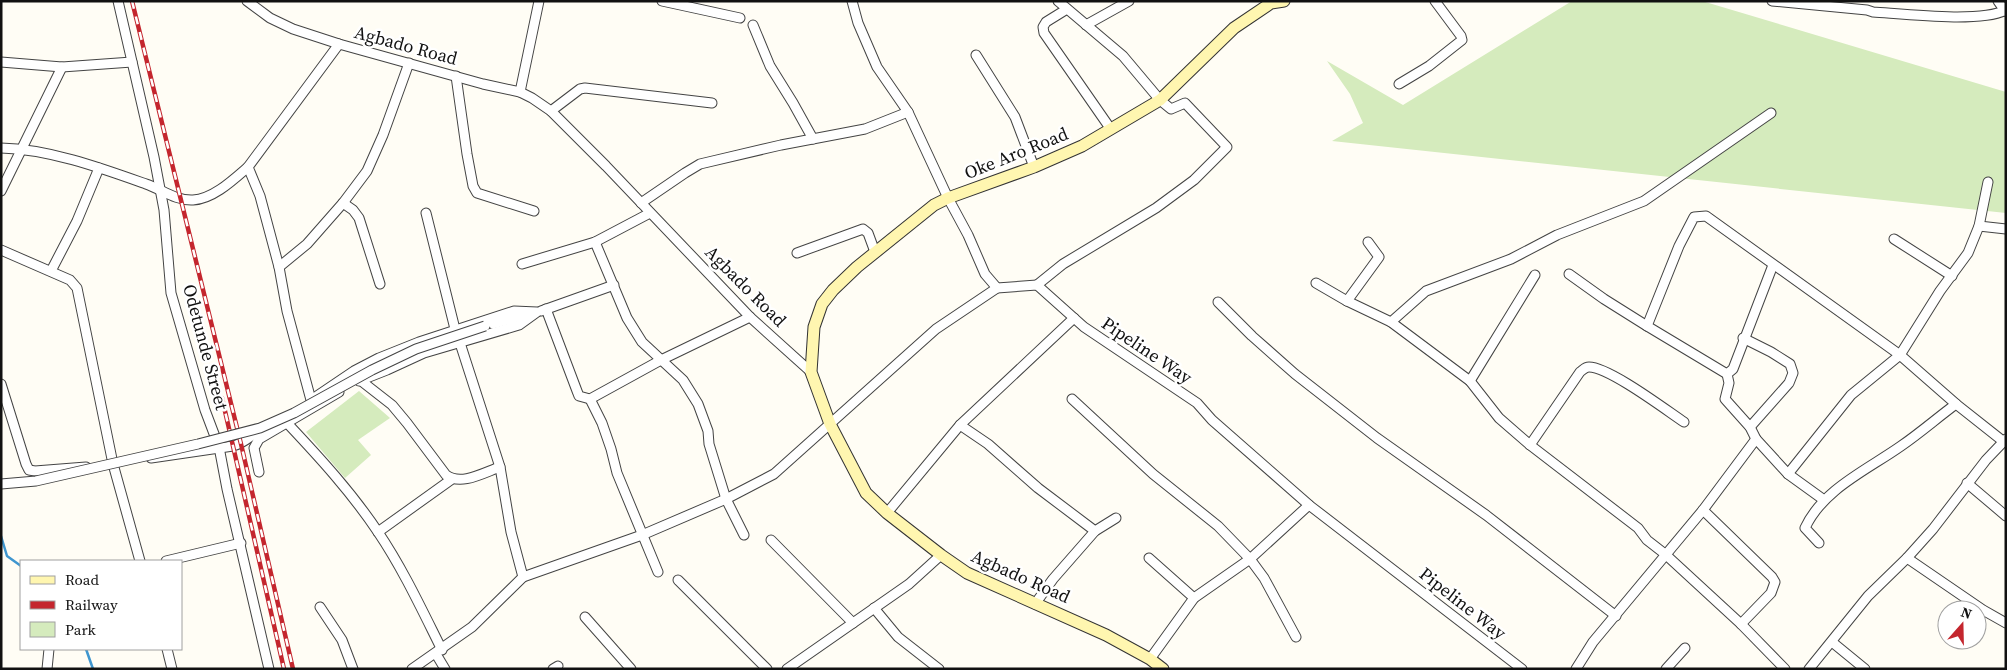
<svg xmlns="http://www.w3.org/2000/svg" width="2007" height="670" font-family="'Source Serif 4',serif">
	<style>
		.green { fill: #d5ebbd }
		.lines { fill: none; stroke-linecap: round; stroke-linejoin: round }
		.stream { stroke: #3f96cf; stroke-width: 2.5 }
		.street-casing { stroke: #444; stroke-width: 11 }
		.secondary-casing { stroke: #333; stroke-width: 13 }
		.street { stroke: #fff; stroke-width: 9 }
		.secondary { stroke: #fff6b0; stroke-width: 11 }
		.rail-casing { stroke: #c4262e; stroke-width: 4.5 }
		.rail { stroke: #fff; stroke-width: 2.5; stroke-dasharray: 8; stroke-linecap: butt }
		.street-bridge-casing { stroke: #444; stroke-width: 11; stroke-linecap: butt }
		.street-bridge { stroke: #fff; stroke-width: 9 }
		.labels { text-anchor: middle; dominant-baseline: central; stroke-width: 5; stroke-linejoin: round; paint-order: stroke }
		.street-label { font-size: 18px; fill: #111; stroke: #fff }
	</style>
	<rect width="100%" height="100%" fill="#fffdf5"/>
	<g class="green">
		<path d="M1572,1h130l304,91v121l-674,-72 31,-18 -13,-29 -23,-33 76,44z"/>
		<path d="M359,391l31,27 -32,22 13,15 -26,23 -39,-46z"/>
	</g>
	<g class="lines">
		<g class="stream">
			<path d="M1,536l6,20 14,10"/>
			<path d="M86,649l7,20"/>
		</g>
		<defs>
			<g id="street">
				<path d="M118,1l36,156 10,53 7,83 34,117 14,37 8,42 42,180"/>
				<path d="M247,1l23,17 23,11 46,15 144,40 37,8 12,6 19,13 55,55 144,151 61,55"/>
				<path d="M662,1l78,17"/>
				<path d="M852,1l6,22 19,44 31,45 40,86 20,37 17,39 12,14 40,-3 47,42 113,76 15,17 97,85 213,164"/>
				<path d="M1772,1l95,9 6,2c31,2 108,11 133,-2"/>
				<path d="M1998,1l7,10"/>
				<path d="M1067,9l-21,13 -3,5 1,6 66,95"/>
				<path d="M753,25l17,41 23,37 20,36"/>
				<path d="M1086,25l43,-24"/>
				<path d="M976,55l39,62 19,50"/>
				<path d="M1,62l61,5 70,-5"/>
				<path d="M456,76l11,78 6,32 4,7 57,18"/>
				<path d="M1399,84l30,-18 33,-26 -1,-4 -26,-35"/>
				<path d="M520,92l19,-91"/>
				<path d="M551,111l29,-22 5,-1 127,15"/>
				<path d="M1,148c48,1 100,20 145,36 15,5 30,17 47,16 20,-1 40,-20 55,-33l91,-123"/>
				<path d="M248,167l12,29 19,71 8,44 24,89"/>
				<path d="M1,191l61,-124"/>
				<path d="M343,203l10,7 6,8 21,66"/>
				<path d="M641,203l44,-30 15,-9 81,-19 84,-16 43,-17"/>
				<path d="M426,213l29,116"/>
				<path d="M1979,226l27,3"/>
				<path d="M1894,239l58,37"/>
				<path d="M595,242l32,76 15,24 41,38 15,24 10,27 1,13 17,55 18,36"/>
				<path d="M1,250l69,30 7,8 36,176 27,97"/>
				<path d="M797,253l66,-24 5,4 7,19"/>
				<path d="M522,264l73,-22 55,-29"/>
				<path d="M1773,265l-40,104 -6,5 2,9 -4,16 25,28 6,12 32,35 36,26"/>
				<path d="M279,267l28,-23 36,-41 24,-32 16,-36 26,-72"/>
				<path d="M51,271l26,-50 22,-53"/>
				<path d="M1569,274l35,25 43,27"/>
				<path d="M1316,283l31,18 44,21 79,59 29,37 31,27 108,83 9,12 18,14 76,70 44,45"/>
				<path d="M1037,285l26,-21 93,-56 38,-28 33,-33 -42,-44 -14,6 -11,-9 -37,-44 -65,-55"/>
				<path d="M1347,301l32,-44 -11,-15"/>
				<path d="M1218,302l34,34 43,38 82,64 109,77 130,101"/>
				<path d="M546,309l31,82 2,5 11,3 71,-39 89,-43"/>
				<path d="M541,311l73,-26"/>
				<path d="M1391,322l35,-31 85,-32 46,-24 87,-34 127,-88"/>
				<path d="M493,324l35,-10"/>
				<path d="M1743,338l28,14 19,12 3,9 -4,10 -39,44"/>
				<path d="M460,343l40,124 11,65 12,45"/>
				<path d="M1727,374l-80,-48 32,-80 15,-29 12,-1 194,139 56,49 48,38"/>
				<path d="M360,380l32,25 15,18 39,52c15,11 37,-2 54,-8"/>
				<path d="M1470,381l65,-106"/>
				<path d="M1,384l25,80 3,6 6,1 51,-4"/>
				<path d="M314,398l40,-27 25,-13 40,-16 95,-31 23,1 -18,13 -95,28 -37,17 -28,11"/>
				<path d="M590,399l12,24 9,26 6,24 41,99"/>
				<path d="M1072,399l81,75 65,52 32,33 14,19 32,59"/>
				<path d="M288,424c32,34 64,69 90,108 25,37 44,78 64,118"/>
				<path d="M960,425l28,19 50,44 57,43"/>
				<path d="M1530,445l50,-73c3,-2 5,-5 9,-5 20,0 77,43 95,55"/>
				<path d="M151,458l82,-12c12,-3 18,-11 29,-17"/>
				<path d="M259,472l-5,-24 5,-9 80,-47"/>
				<path d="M1788,474l63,-79 49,-40 40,-64 28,-38 11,-27 9,-44"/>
				<path d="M1967,483l39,33"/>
				<path d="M1703,510l69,67 3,5 -4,11 -30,31"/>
				<path d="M887,513l73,-88 114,-107"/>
				<path d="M378,532l74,-53"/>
				<path d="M771,540l82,83"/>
				<path d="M1819,543l-14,-15c18,-39 62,-58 96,-82 19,-13 36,-28 55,-42"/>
				<path d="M1149,558l45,40"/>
				<path d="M1907,558l76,52 23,13"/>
				<path d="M166,561l75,-18"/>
				<path d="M678,580l89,89"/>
				<path d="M1035,604l18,-25 42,-48 21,-13"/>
				<path d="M320,607l22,33 11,29"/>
				<path d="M874,608l24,29 41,32"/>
				<path d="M585,617l46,52"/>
				<path d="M1832,642l33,27"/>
				<path d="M167,649l5,20"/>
				<path d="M436,654l9,15"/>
				<path d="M1150,659l44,-61 56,-39 59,-54"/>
				<path d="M47,669l2,-20"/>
				<path d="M412,669l60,-42 51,-50 119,-42 84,-36 48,-25 162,-145 61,-41"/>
				<path d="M553,669l5,-3"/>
				<path d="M787,669l122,-85 32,-29"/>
				<path d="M1576,669l17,-27 110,-132 53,-71"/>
				<path d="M1666,669l19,-21"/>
				<path d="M1809,669l59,-73 39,-38 26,-29 53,-69 20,-21"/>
			</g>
			<path id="secondary" d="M1163,669l-13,-10 -44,-24 -139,-62 -26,-18 -54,-42 -21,-20 -36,-69 -19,-52 3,-45 8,-23 11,-14 24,-23 77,-62 14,-7 86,-31 48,-21 78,-46 74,-72 37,-25 13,-2"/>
		</defs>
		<use href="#street" class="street-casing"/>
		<use href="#secondary" class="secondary-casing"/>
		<use href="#street" class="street"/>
		<use href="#secondary" class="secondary"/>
		<defs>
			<g id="rail">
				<path d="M132,1l109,443 52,225"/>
				<path d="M222,398l62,271"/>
			</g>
		</defs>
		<use href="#rail" class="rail-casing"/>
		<use href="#rail" class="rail"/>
		<defs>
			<path id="street-bridge" d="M1,484l35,-3 162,-37 62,-16 34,-15 78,-43 44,-21 69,-23"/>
		</defs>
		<use href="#street-bridge" class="street-bridge-casing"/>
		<use href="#street-bridge" class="street-bridge"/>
	</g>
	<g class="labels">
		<g class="street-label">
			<text transform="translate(406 45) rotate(15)">Agbado Road</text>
			<text transform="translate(1016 153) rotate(-22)">Oke Aro Road</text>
			<text transform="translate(746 286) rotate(45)">Agbado Road</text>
			<text transform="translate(206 347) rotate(75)">Odetunde Street</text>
			<text transform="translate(1147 350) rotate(34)">Pipeline Way</text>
			<text transform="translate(1021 576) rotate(24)">Agbado Road</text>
			<text transform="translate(1463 603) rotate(38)">Pipeline Way</text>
		</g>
	</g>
	<rect width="2007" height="670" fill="none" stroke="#111111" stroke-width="5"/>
	<rect x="20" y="560" width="162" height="90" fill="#ffffff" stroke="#a0a0a0"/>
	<rect x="30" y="576" width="25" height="8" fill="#fff6b0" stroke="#a0a0a0"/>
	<text x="65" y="585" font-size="15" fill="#111111">Road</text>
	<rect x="30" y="601" width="25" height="8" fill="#c4262e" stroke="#a0a0a0"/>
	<text x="65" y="610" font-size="15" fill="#111111">Railway</text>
	<rect x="30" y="622" width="25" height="15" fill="#d5ebbd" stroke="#a0a0a0"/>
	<text x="65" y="635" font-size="15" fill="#111111">Park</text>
	<g transform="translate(1962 625) rotate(20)"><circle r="24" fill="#ffffff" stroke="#a0a0a0"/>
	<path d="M0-4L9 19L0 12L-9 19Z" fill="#c4262e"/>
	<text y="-8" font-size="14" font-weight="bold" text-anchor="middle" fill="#111111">N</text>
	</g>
</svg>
